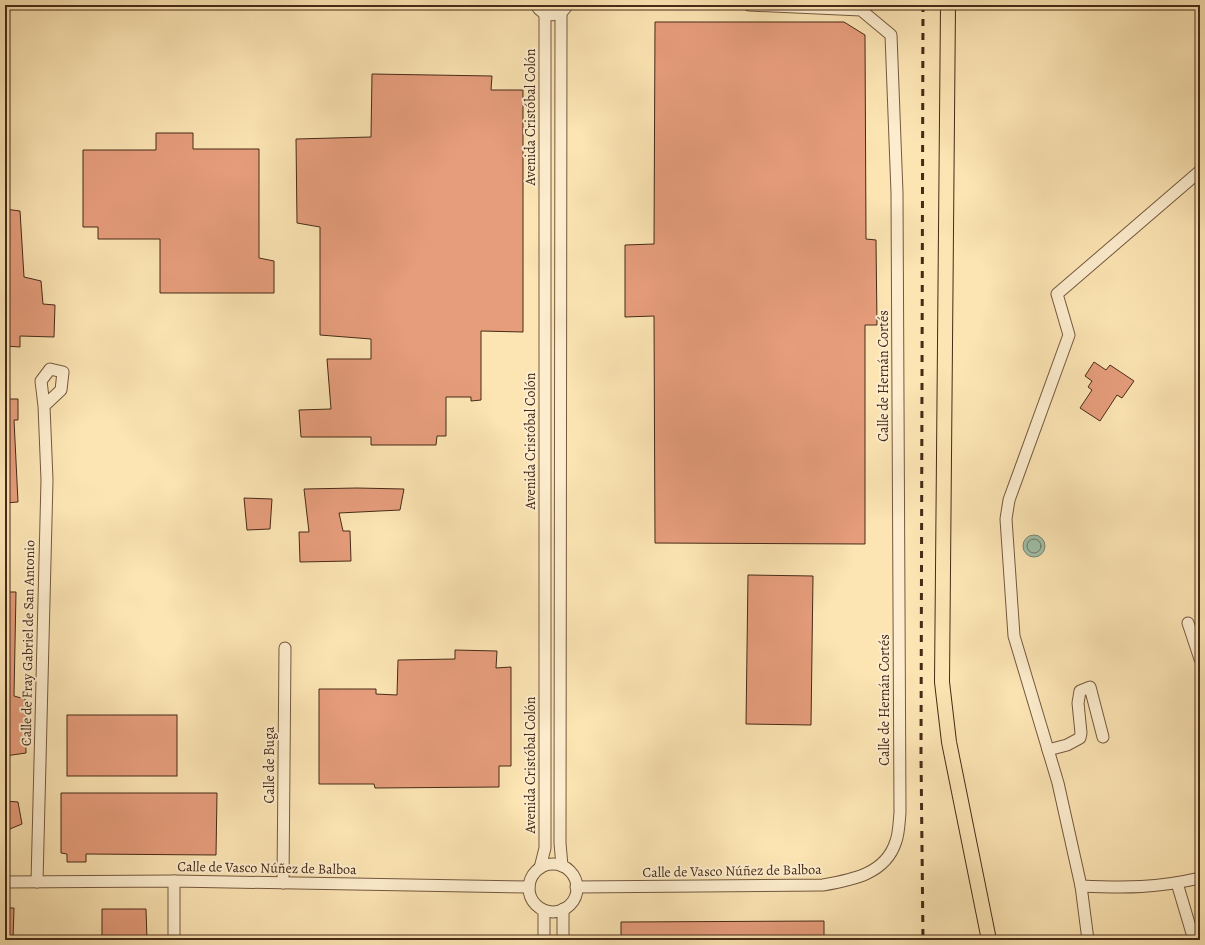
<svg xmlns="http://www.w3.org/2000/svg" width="1205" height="945" font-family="Alegreya,serif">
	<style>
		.water { fill: #9fbfaa; stroke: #7b846f }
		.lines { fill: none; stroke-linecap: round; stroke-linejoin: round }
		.shore { stroke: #727560; stroke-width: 1 }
		.building { fill: #e69d7c; stroke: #462b17 }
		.minor-casing { stroke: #74593e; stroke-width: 13 }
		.major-casing { stroke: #462b17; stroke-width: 16 }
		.minor { stroke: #fdedce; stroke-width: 11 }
		.major { stroke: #fce4b3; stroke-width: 14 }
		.rail { stroke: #462b17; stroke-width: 3; stroke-dasharray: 7 7; stroke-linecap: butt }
		.labels { text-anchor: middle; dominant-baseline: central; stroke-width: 4; stroke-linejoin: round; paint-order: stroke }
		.street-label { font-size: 14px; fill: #462b17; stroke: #fdedce }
	</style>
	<rect width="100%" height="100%" fill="#fce4b3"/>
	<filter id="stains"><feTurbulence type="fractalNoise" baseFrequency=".005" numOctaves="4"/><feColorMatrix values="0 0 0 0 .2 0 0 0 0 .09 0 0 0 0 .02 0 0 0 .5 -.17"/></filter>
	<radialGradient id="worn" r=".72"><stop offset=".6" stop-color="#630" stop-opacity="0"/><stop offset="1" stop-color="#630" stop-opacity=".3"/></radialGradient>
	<circle class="water" cx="1034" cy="546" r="11"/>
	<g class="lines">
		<circle class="shore" cx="1034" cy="546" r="7"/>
	</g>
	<g class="building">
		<path d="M655,22h189l21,13 1,204 10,1 1,85h-12v219l-210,-1 -1,-227 -29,1v-72l29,-1z"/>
		<path d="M372,74l120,2 -1,14h32v242l-42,-1v69l-10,1v-4h-25v39h-9l-1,9h-65v-8h-70l-2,-27 32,-1 -4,-50h44v-20l-51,-4v-108l-23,-4 -1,-84 75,-2z"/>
		<path d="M156,133h37v16h66v109l15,3v32h-114v-54h-62v-12h-15v-77h73z"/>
		<path d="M5,209l15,2 4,66 17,4 2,23 12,1 -1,32 -34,-1v11l-15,-1z"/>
		<path d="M1094,362l12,8 4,-5 24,16 -12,17 -5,-3 -17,26 -20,-13 12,-18 -4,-3 4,-6 -7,-5z"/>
		<path d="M5,399h13v21h-4l4,82 -13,1z"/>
		<path d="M357,488l47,1 -4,21 -61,3 4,18h7l1,30 -51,1 -1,-30h10l-5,-43z"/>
		<path d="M244,498l28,1 -2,30 -23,1z"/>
		<path d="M748,575l65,1 -2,149 -65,-1z"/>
		<path d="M5,592h11l-2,104 11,3 1,54 -21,3z"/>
		<path d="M455,650l42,1 -1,17 15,-1v99h-12v21l-124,1 -1,-4h-55v-95h57v5l21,1 1,-35 57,-1z"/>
		<rect x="67" y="715" width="110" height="61"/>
		<path d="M61,793h156l-1,62 -130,-1v8h-19v-8l-6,-1z"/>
		<path d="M5,801l13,1 4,22 -17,7z"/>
		<path d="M5,908h9l-1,32h-8z"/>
		<path d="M102,909h44l1,31h-45z"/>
		<path d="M824,921v19h-203v-18z"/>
	</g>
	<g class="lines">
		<defs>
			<g id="minor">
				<path d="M536,5c7,12 24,14 31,0"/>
				<path d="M561,12l-1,831 2,23"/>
				<path d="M1188,623l12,36"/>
				<path d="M1048,750l19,-5 13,-7 1,-5 -3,-30 2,-12 10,-4 13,50"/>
				<circle cx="553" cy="888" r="24"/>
				<path d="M540,868l5,-20v-834"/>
				<path d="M174,881v59"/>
				<path d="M5,882l169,-1 355,6"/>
				<path d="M37,882l10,-402 -3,-74 17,-16 2,-18 -13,-3 -9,12 3,25"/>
				<path d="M283,883l2,-235"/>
				<path d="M1177,883l17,57"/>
				<path d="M1081,886c45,2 76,2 119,-8"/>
				<path d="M576,887l247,-2c29,-5 63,-11 73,-44 3,-8 3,-19 4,-28l-3,-620 -6,-158 -30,-25 -112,-5"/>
				<path d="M544,911v29"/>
				<path d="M563,940v-31"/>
				<path d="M1088,940l-7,-54 -23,-103 -44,-147 -8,-117 3,-19 60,-165 -12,-41 143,-123"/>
			</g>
			<path id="major" d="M948,5l-6,677 7,60 40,198"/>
		</defs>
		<use href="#minor" class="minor-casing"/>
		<use href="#major" class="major-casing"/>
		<use href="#minor" class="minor"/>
		<use href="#major" class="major"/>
		<path class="rail" d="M923,5l-2,750 2,185"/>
	</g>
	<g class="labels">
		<g class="street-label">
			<text transform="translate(530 117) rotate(-90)">Avenida Cristóbal Colón</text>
			<text transform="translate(883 376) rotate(-90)">Calle de Hernán Cortés</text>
			<text transform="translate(530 441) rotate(-90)">Avenida Cristóbal Colón</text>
			<text transform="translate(28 643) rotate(-89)">Calle de Fray Gabriel de San Antonio</text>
			<text transform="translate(884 700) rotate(-90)">Calle de Hernán Cortés</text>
			<text transform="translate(269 765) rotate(-90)">Calle de Buga</text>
			<text transform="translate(530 765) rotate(-90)">Avenida Cristóbal Colón</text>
			<text transform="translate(267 868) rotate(1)">Calle de Vasco Núñez de Balboa</text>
			<text transform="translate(732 871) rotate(-1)">Calle de Vasco Núñez de Balboa</text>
		</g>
	</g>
	<rect width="1205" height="945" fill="none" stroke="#fce4b3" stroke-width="20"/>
	<rect x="6" y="6" width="1193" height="933" fill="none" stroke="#462b17" stroke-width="2"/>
	<rect x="10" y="10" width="1185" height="925" fill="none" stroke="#462b17"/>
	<rect width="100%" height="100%" filter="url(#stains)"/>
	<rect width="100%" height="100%" fill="url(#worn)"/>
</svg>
